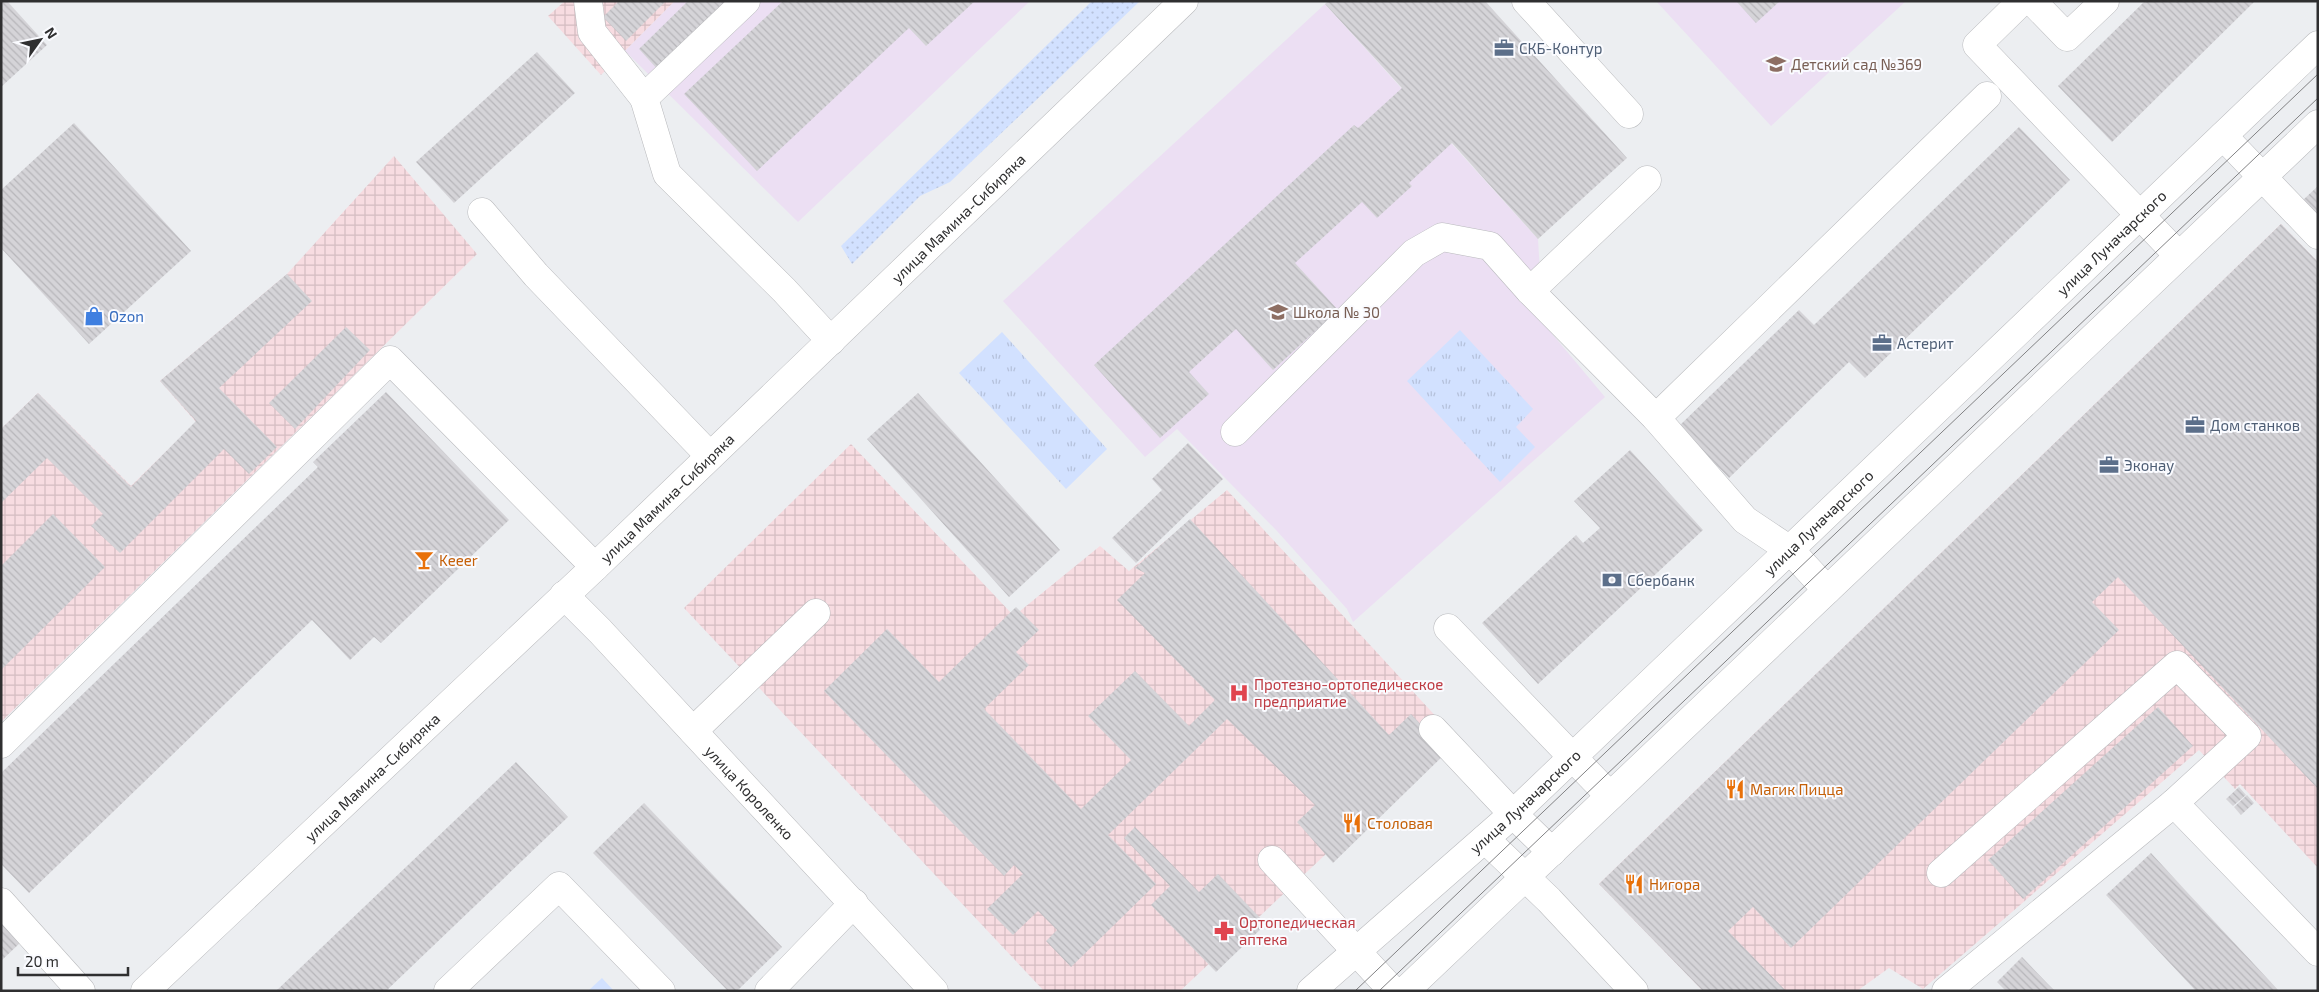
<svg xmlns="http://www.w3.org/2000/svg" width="2319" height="992" font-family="'Exo 2',sans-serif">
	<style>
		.industrial { fill: url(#industrial-grid) }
		.education { fill: #ecdff3 }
		.grass { fill: url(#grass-dots) }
		.park { fill: url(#park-tufts) }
		.garden { fill: #d2e1ff }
		.building { fill: url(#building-back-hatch) }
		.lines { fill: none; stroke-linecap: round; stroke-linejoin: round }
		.minor-casing { stroke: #b9babd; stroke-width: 29 }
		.major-casing { stroke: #b9babd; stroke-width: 29 }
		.minor { stroke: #fff; stroke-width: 28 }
		.major { stroke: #fff; stroke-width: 28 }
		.tram { stroke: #828284; stroke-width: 1 }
		.labels { text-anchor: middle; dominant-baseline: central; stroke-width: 4; stroke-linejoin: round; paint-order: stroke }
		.service-label { font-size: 15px; fill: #4e5e75; stroke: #fafbff; text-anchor: start }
		.education-label { font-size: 15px; fill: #785e54; stroke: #fafbff; text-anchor: start }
		.street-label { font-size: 15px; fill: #2f2f30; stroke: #fafbff }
		.shop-label { font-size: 15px; fill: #366cbe; stroke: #fafbff; text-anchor: start }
		.food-label { font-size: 15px; fill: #c56008; stroke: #fafbff; text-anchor: start }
		.health-label { font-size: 15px; fill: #be3a42; stroke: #fafbff; text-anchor: start }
	</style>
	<defs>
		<pattern id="industrial-grid" width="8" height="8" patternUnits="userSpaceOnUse" patternTransform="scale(1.25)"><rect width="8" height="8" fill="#f7dce1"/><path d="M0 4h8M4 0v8" fill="none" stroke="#d4bdc1"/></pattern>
		<pattern id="grass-dots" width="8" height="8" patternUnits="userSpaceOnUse" patternTransform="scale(1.25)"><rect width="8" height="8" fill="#d2e1ff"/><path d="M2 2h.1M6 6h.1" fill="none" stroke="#b5c1db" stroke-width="1.8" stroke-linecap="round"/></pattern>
		<pattern id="park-tufts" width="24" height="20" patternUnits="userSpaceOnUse" patternTransform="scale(1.25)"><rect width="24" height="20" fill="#d2e1ff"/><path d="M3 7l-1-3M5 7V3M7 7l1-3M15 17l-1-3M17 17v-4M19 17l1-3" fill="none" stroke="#b5c1db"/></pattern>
		<pattern id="building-back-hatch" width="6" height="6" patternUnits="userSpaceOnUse" patternTransform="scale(1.25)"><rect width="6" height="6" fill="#d5d4d8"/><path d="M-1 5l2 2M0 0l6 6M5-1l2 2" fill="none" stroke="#b7b6ba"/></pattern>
	</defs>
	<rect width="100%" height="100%" fill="#eceef1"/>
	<g class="industrial">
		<path d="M565,1h110l-74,74 -53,-59z"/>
		<path d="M394,156l83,98 -476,468v-293l37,-36 93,93 65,-64 -36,-41 127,-107z"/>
		<path d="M2281,224l37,38v606l-78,-84 -5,5 -36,-39 -276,239 -34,-21 -32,23h-154l-104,-107z"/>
		<path d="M851,444l163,172 86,-70 29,25 98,-81 226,245 -273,256h-136l-360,-383z"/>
	</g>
	<g class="education">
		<path d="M675,1h355l-232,221 -173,-171z"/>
		<path d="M1656,1h250l-135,125z"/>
		<path d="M1325,4l213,235 5,84 62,74 -252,225 -6,-13 -70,-78 -100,-102 -32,28 -142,-156z"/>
	</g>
	<path class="grass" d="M1092,1h48l-190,181 -30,14 -68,68 -11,-18z"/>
	<g class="park">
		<path d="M1460,330l73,79 -17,18 19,20 -35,35 -93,-101z"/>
		<path d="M1002,332l105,117 -41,40 -107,-116z"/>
	</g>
	<path class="garden" d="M602,978l12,13h-26z"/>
	<g class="building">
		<path d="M1,1h6l40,44 -46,42z"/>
		<path d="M619,1h47l-40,40 -23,-24z"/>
		<path d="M688,1h43l-72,70 -20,-22z"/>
		<path d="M783,1h192l-49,45 -17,-18 -152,143 -73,-77z"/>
		<path d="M1328,1h157l142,157 -89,81 -86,-96 -43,40 3,3 -35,32 -15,-16 -67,61 43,47 -65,60 -37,-41 -47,43 20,22 -49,44 -66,-73 260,-240 4,3 44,-40 -77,-84z"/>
		<path d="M1736,1h44l-24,22z"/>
		<path d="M2145,1h110l-143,141 -54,-56z"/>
		<path d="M537,52l38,41 -121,110 -38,-41z"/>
		<path d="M74,123l117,128 -102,93 -88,-96v-58z"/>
		<path d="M2019,127l51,53 -205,198 -16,-16 -120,116 -50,-52 120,-116 15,15z"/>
		<path d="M2318,186v32l-16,-17z"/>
		<path d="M2281,224l37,38v527l-200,-212 -26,25 27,28 -328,318 -38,-41 -25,24 58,60h-83l-104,-107z"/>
		<path d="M287,274l25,27 -93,87 58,59 -28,27 -25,-25 -104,104 -29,-27 12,-12 -56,-56 -46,45v-74l37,-36 93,94 65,-66 -36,-40z"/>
		<path d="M346,327l24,23 -75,79 -26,-26z"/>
		<path d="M386,392l123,128 -128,123 -7,-6 -24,23 -38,-40 -283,273 -28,-29v-91l317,-306 -5,-5z"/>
		<path d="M918,393l142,157 -51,47 -142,-158z"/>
		<path d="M1188,443l35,36 -87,84 -24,-25 50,-48 -10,-11z"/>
		<path d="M1630,450l73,80 -165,154 -56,-61 94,-88 7,8 17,-15 -26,-27z"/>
		<path d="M53,514l52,53 -104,103v-104z"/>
		<path d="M1190,519l199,216 22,-21 36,38 -114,111 -36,-41 18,-17 -88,-86 -119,116 48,49 -85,83 -25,-26 11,-11 -19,-19 -25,24 -26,-26 36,-35 -9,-9 -10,11 -180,-185 63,-62 52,53 77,-75 23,23 -23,22 13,13 -45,44 97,100 50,-49 -43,-44 47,-45 54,55 26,-26 -98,-100 28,-27 -10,-5z"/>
		<path d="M2158,707l35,39 -170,153 -35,-39z"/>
		<path d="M516,762l52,55 -136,130 -46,44h-110z"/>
		<path d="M2239,787l7,8 -13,11 -7,-7z"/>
		<path d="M2247,795l7,8 -13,12 -7,-8z"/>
		<path d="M644,803l138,144 -45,44h-9l-135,-138z"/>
		<path d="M1135,827l64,65 19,-18 48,50 -50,48 -65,-67 19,-19 -46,-48z"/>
		<path d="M2151,853l35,38 93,100h-83l-90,-96z"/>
		<path d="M1,921l20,21 -20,19z"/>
		<path d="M2022,957l24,25 9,9h-49l-9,-9z"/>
	</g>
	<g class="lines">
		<defs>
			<g id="minor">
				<path d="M588,1l4,31 52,66"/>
				<path d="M746,1l-102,97 23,76 117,116 47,51"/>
				<path d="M1526,1l103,113"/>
				<path d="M2022,1l-45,44 202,211"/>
				<path d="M2032,1l35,36 38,-36"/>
				<path d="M2223,136l95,99"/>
				<path d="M482,212l54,63 174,181"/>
				<path d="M1530,291l117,-111"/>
				<path d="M1656,418l331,-322"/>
				<path d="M1235,432l179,-179 28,-16 48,9 40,45 126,127 89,102 45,30 37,40"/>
				<path id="s1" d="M564,595l36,36 334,360"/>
				<path d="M1448,628l162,168"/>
				<path d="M1433,729l80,85 39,38"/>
				<path d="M693,731l123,-118"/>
				<path d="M1,744l389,-384 205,207"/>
				<path d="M1485,839l64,61 85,91"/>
				<path d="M1272,860l121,131"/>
				<path d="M1941,873l236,-208 70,71 -73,67"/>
				<path d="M1,902l80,89"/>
				<path d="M448,991l111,-105 102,105"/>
				<path d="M769,991l85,-88"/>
				<path id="s2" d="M1311,991l202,-177 805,-769"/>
				<path d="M1405,991l913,-867"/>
				<path d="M1946,991l228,-188 144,149"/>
			</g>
			<g id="major">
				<path id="s3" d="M145,991l450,-424 589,-566"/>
			</g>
		</defs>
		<use href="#minor" class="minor-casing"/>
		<use href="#major" class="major-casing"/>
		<use href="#minor" class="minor"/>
		<use href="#major" class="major"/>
		<g class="tram">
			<path d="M1355,991l963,-917"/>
			<path d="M1379,991l939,-893"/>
		</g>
	</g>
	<defs>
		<symbol id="office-bare" viewBox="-9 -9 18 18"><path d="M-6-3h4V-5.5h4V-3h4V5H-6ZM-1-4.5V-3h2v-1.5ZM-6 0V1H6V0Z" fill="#5c6f8a" stroke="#fafbff" stroke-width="2.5" paint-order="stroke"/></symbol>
		<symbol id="school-bare" viewBox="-9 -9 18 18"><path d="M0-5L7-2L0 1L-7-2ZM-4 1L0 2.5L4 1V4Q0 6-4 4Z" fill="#8d6e63" stroke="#fafbff" stroke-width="2.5" paint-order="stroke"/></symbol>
		<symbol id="shop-bare" viewBox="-9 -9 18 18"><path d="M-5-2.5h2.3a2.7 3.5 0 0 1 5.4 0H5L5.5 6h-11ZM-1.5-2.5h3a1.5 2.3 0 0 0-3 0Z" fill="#3f7fe0" stroke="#fafbff" stroke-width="2.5" paint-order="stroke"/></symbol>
		<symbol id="bar-bare" viewBox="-9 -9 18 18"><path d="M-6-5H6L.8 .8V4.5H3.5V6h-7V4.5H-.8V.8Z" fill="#e8710a" stroke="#fafbff" stroke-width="2.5" paint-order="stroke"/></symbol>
		<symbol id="bank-bare" viewBox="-9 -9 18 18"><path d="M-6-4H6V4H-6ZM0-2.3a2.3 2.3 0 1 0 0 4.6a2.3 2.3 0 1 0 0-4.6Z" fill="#5c6f8a" stroke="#fafbff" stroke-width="2.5" paint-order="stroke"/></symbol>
		<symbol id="hospital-bare" viewBox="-9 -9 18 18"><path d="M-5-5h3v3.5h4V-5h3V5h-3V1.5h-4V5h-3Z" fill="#e0444e" stroke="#fafbff" stroke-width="2.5" paint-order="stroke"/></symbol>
		<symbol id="restaurant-bare" viewBox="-9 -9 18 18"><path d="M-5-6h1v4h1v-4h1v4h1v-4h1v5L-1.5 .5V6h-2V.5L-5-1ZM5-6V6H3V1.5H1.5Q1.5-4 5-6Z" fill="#e8710a" stroke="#fafbff" stroke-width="2.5" paint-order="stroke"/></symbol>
		<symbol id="pharmacy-bare" viewBox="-9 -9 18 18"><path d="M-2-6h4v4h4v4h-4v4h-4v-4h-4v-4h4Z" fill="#e0444e" stroke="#fafbff" stroke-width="2.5" paint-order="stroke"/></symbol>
	</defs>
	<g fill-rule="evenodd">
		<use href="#office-bare" x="1490" y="34" width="28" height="28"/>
		<use href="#school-bare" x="1762" y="50" width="28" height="28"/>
		<use href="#school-bare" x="1264" y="298" width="28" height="28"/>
		<use href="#shop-bare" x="80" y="302" width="28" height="28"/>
		<use href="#office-bare" x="1868" y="329" width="28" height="28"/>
		<use href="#office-bare" x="2181" y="411" width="28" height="28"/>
		<use href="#office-bare" x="2095" y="451" width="28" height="28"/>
		<use href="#bar-bare" x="410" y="546" width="28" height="28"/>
		<use href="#bank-bare" x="1598" y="566" width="28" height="28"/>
		<use href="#hospital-bare" x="1225" y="679" width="28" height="28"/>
		<use href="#restaurant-bare" x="1721" y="775" width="28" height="28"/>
		<use href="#restaurant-bare" x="1338" y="809" width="28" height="28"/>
		<use href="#restaurant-bare" x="1620" y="870" width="28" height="28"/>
		<use href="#pharmacy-bare" x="1210" y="917" width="28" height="28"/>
	</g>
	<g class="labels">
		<g class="service-label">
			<text x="1519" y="48">СКБ-Контур</text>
			<text x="1897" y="343">Астерит</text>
			<text x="2210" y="425">Дом станков</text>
			<text x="2124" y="465">Эконау</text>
			<text x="1627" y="580">Сбербанк</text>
		</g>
		<g class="education-label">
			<text x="1791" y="64">Детский сад №369</text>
			<text x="1293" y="312">Школа № 30</text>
		</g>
		<g class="street-label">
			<text stroke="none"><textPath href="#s3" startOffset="1122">улица Мамина-Сибиряка</textPath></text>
			<text stroke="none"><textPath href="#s2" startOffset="1096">улица Луначарского</textPath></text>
			<text stroke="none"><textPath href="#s3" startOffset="718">улица Мамина-Сибиряка</textPath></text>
			<text stroke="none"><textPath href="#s2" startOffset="691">улица Луначарского</textPath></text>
			<text stroke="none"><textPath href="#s3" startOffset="312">улица Мамина-Сибиряка</textPath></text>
			<text stroke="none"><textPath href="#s1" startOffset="271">улица Короленко</textPath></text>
			<text stroke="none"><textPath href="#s2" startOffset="286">улица Луначарского</textPath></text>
		</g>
		<g class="shop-label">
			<text x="109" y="316">Ozon</text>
		</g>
		<g class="food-label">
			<text x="439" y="560">Keeer</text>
			<text x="1750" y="789">Магик Пицца</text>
			<text x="1367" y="823">Столовая</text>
			<text x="1649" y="884">Нигора</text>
		</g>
		<g class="health-label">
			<text x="1254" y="684">Протезно-ортопедическое<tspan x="1254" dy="17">предприятие</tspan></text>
			<text x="1239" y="922">Ортопедическая<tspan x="1239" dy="17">аптека</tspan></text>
		</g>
	</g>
	<rect width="2319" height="992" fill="none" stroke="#2f2f30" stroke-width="5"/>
	<g transform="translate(40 40) rotate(57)" stroke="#fafbff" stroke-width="4" paint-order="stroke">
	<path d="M0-4L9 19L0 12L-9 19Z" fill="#2f2f30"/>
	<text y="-8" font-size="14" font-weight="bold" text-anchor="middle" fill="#2f2f30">N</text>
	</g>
	<path d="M18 967v8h110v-8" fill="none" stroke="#2f2f30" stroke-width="2.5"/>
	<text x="25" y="967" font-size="15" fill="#2f2f30" stroke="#fafbff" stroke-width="4" paint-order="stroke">20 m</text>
</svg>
